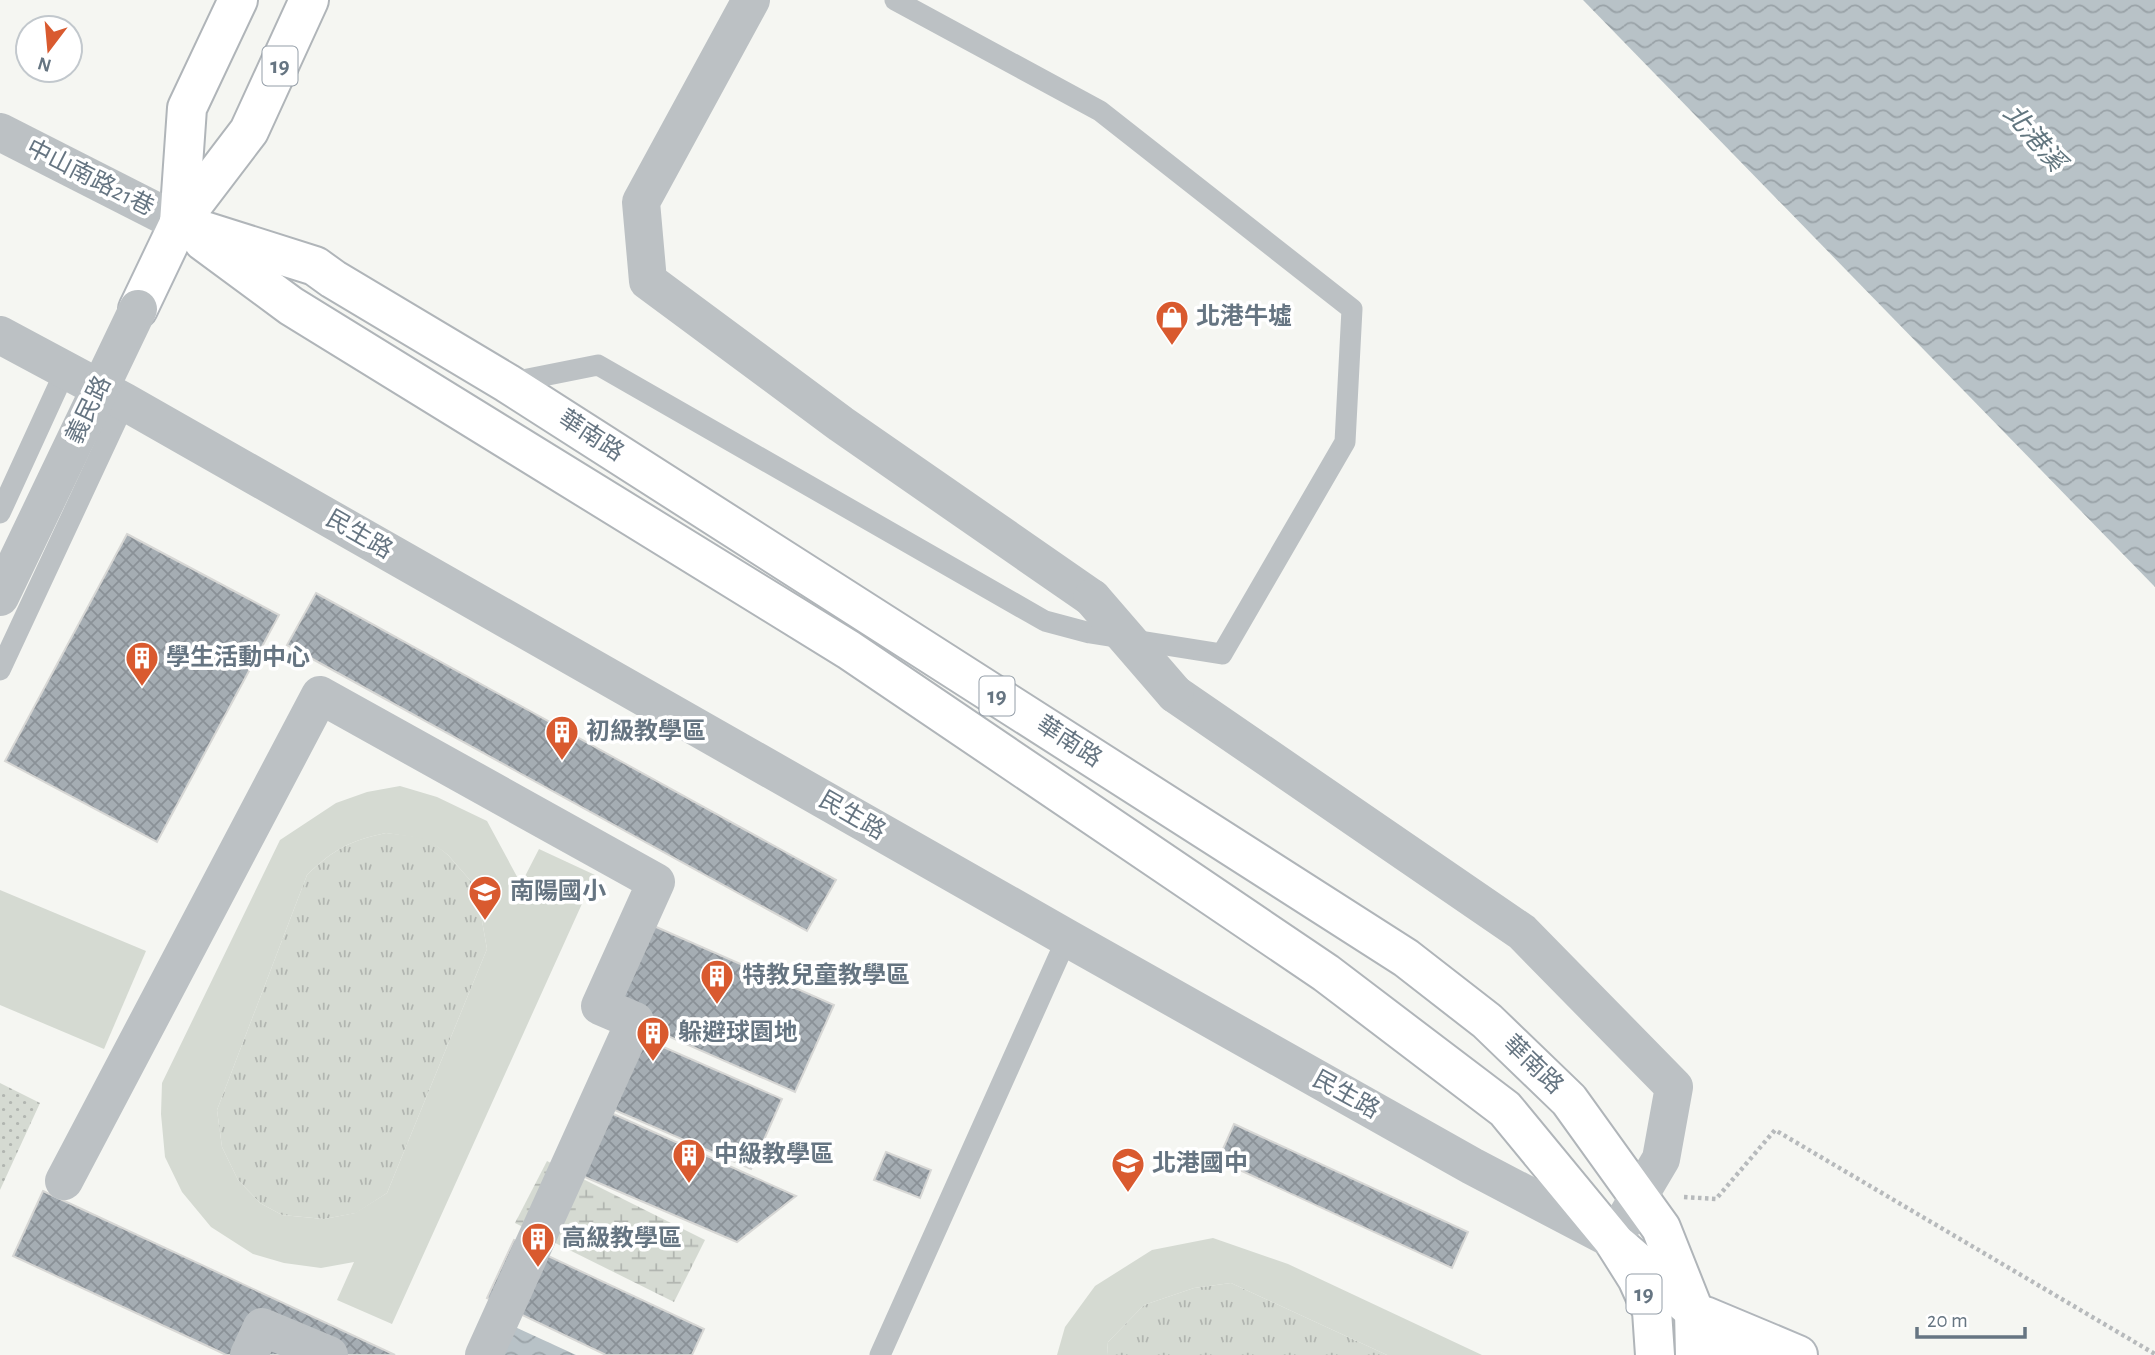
<svg xmlns="http://www.w3.org/2000/svg" width="2155" height="1355" font-family="'Alegreya Sans','Noto Sans TC',sans-serif">
	<style>
		.grass { fill: url(#grass-tufts) }
		.wetland { fill: url(#wetland-marsh) }
		.park { fill: url(#park-dots) }
		.pitch { fill: #d5dad2; fill-rule: evenodd }
		.water { fill: url(#water-waves) }
		.building { fill: url(#building-cross-hatch); stroke: #d7d7d5; stroke-width: 2 }
		.lines { fill: none; stroke-linecap: round; stroke-linejoin: round }
		.secondary-casing { stroke: #b1b6bb; stroke-width: 42 }
		.primary-casing { stroke: #b0b5b9; stroke-width: 42 }
		.path { stroke: #b7babc; stroke-width: 4.5; stroke-dasharray: 3.5 3.5; stroke-linecap: butt }
		.lane { stroke: #bcc1c4; stroke-width: 21 }
		.street { stroke: #bcc1c4; stroke-width: 38 }
		.secondary { stroke: #fff; stroke-width: 38 }
		.primary { stroke: #fff; stroke-width: 38 }
		.street-bridge { stroke: #bcc1c4; stroke-width: 38 }
		.labels { text-anchor: middle; dominant-baseline: central; stroke-width: 7; stroke-linejoin: round; paint-order: stroke }
		.shield { fill: #fff; stroke: #949ea8; stroke-width: 2 }
		.shield-label { font-size: 23px; font-weight: bold; fill: #667582 }
		.street-label { font-size: 24px; fill: #667582; stroke: #fff }
		.poi-label { font-size: 24px; font-weight: bold; fill: #667582; stroke: #fff; text-anchor: start }
		.water-label { font-size: 26px; font-style: italic; fill: #62767f; stroke: #fff }
	</style>
	<defs>
		<pattern id="grass-tufts" width="24" height="20" patternUnits="userSpaceOnUse" patternTransform="scale(1.75)"><rect width="24" height="20" fill="#d5dad2"/><path d="M3 7l-1-3M5 7V3M7 7l1-3M15 17l-1-3M17 17v-4M19 17l1-3" fill="none" stroke="#b1b5b0"/></pattern>
		<pattern id="wetland-marsh" width="20" height="14" patternUnits="userSpaceOnUse" patternTransform="scale(1.75)"><rect width="20" height="14" fill="#d5dad2"/><path d="M1 5h8M5 5V1M11 12h8M15 12V8" fill="none" stroke="#b1b5b0"/></pattern>
		<pattern id="park-dots" width="8" height="8" patternUnits="userSpaceOnUse" patternTransform="scale(1.75)"><rect width="8" height="8" fill="#d5dad2"/><path d="M2 2h.1M6 6h.1" fill="none" stroke="#b1b5b0" stroke-width="1.8" stroke-linecap="round"/></pattern>
		<pattern id="water-waves" width="16" height="10" patternUnits="userSpaceOnUse" patternTransform="scale(1.75)"><rect width="16" height="10" fill="#b8c2c7"/><path d="M0 5q4-4 8 0t8 0" fill="none" stroke="#99a2a7"/></pattern>
		<pattern id="building-cross-hatch" width="8" height="8" patternUnits="userSpaceOnUse" patternTransform="scale(1.75)"><rect width="8" height="8" fill="#a5adb3"/><path d="M0 0l8 8M0 8l8-8" fill="none" stroke="#8a9197"/></pattern>
	</defs>
	<rect width="100%" height="100%" fill="#f5f6f2"/>
	<g class="grass">
		<path d="M386,833l41,5 21,17 28,32 11,62 -100,244 -31,20 -32,6 -42,-4 -22,-12 -22,-23 -16,-33 -5,-37 90,-235c27,-26 42,-34 79,-42z"/>
		<path d="M1231,1283l156,72h-280l1,-13 36,-37 50,-17z"/>
	</g>
	<path class="wetland" d="M547,1161l158,79 -31,62 -159,-79z"/>
	<path class="park" d="M0,1083l40,20 -40,87z"/>
	<g class="pitch">
		<path d="M400,786l37,11 50,24 34,63 18,-35 56,26 -203,449 -55,-24 17,-38 -33,6 -37,-5 -31,-9 -42,-27 -29,-35 -17,-35 -4,-43 1,-31 118,-243 56,-37 31,-11zM386,833l41,6 21,16 28,32 11,62 -100,244 -32,20 -31,6 -42,-4 -22,-12 -22,-23 -16,-33 -5,-37 90,-235c27,-26 42,-34 79,-42z"/>
		<path d="M0,890l146,61 -42,98 -104,-44z"/>
		<path d="M1213,1238l75,26 194,91h-95l-156,-72 -37,5 -50,17 -36,37 -1,13h-50l8,-28 30,-41 57,-36z"/>
	</g>
	<g class="water">
		<path d="M1583,0h572v587z"/>
		<path d="M515,1327l61,28h-74z"/>
	</g>
	<g class="building">
		<path d="M127,534l152,81 -122,227 -152,-81z"/>
		<path d="M316,593l520,287 -29,51 -520,-286z"/>
		<path d="M638,919l196,86 -39,87 -195,-86z"/>
		<path d="M620,1028l162,71 -31,70 -162,-70z"/>
		<path d="M609,1112l187,84 -59,46 -157,-67z"/>
		<path d="M1234,1124l234,108 -16,36 -234,-108z"/>
		<path d="M886,1152l45,18 -11,28 -46,-18z"/>
		<path d="M43,1191l352,164h-169l-8,-4 -205,-95z"/>
		<path d="M514,1240l190,89 -12,26h-86l-119,-57z"/>
	</g>
	<g class="lines">
		<defs>
			<g id="secondary">
				<path d="M138,309l41,-86"/>
				<path d="M1619,1246l75,65 41,44"/>
				<path d="M1705,1316l93,39"/>
			</g>
			<g id="primary">
				<path d="M179,223l136,43 18,13 174,104 899,575 81,63 82,79 92,128 33,83 1,44"/>
				<path d="M179,223l70,-92 60,-131"/>
				<path d="M179,223l8,-115 51,-108"/>
				<path d="M203,241l88,65 558,344 477,323 179,136 108,131 24,38 15,33 3,44"/>
			</g>
		</defs>
		<use href="#secondary" class="secondary-casing"/>
		<use href="#primary" class="primary-casing"/>
		<path class="path" d="M1684,1197l32,2 59,-69 380,224"/>
		<g class="lane">
			<path d="M508,383l90,-18 447,256 45,12 132,21 123,-212 7,-133 -252,-198 -205,-111"/>
			<path d="M0,513l66,-144"/>
			<path d="M0,670l125,-268"/>
			<path d="M880,1355l187,-417"/>
		</g>
		<g class="street">
			<path d="M751,0l-110,202 7,79 193,143 251,174"/>
			<path d="M0,132l179,91"/>
			<path d="M0,335l125,67 942,536 405,228 141,74 48,-81 13,-72 -152,-155 -347,-238"/>
			<path d="M64,1181l256,-486 336,187 -56,124 35,15 -151,334"/>
			<path d="M249,1355l13,-28 67,28"/>
		</g>
		<use href="#secondary" class="secondary"/>
		<use href="#primary" class="primary"/>
		<g class="street-bridge">
			<path d="M0,597l138,-288"/>
			<path d="M1092,598l83,96"/>
		</g>
	</g>
	<defs>
		<symbol id="shop-pin" viewBox="-11 -11 22 30"><path d="M0 17L-7.5 6A9.5 9.5 0 1 1 7.5 6Z" fill="#d95a2f" stroke="#fff"/><path d="M-5-2.5h2.3a2.7 3.5 0 0 1 5.4 0H5L5.5 6h-11ZM-1.5-2.5h3a1.5 2.3 0 0 0-3 0Z" fill="#fff"/></symbol>
		<symbol id="building-pin" viewBox="-11 -11 22 30"><path d="M0 17L-7.5 6A9.5 9.5 0 1 1 7.5 6Z" fill="#d95a2f" stroke="#fff"/><path d="M-4-6H4V6H1V3H-1V6H-4ZM-2.5-4.3h1.7v1.8h-1.7ZM.8-4.3h1.7v1.8H.8ZM-2.5-1h1.7V.8h-1.7ZM.8-1h1.7V.8H.8Z" fill="#fff"/></symbol>
		<symbol id="school-pin" viewBox="-11 -11 22 30"><path d="M0 17L-7.5 6A9.5 9.5 0 1 1 7.5 6Z" fill="#d95a2f" stroke="#fff"/><path d="M0-5L7-2L0 1L-7-2ZM-4 1L0 2.5L4 1V4Q0 6-4 4Z" fill="#fff"/></symbol>
	</defs>
	<g fill-rule="evenodd">
		<use href="#shop-pin" x="1153" y="298" width="38" height="52"/>
		<use href="#building-pin" x="123" y="639" width="38" height="52"/>
		<use href="#building-pin" x="543" y="713" width="38" height="52"/>
		<use href="#school-pin" x="466" y="873" width="38" height="52"/>
		<use href="#building-pin" x="698" y="957" width="38" height="52"/>
		<use href="#building-pin" x="634" y="1014" width="38" height="52"/>
		<use href="#building-pin" x="670" y="1136" width="38" height="52"/>
		<use href="#school-pin" x="1109" y="1145" width="38" height="52"/>
		<use href="#building-pin" x="519" y="1220" width="38" height="52"/>
	</g>
	<g class="labels">
		<g class="shield">
			<rect x="262.5" y="46.5" width="35" height="39" rx="5"/>
			<rect x="979.5" y="676.5" width="35" height="39" rx="5"/>
			<rect x="1626.5" y="1274.5" width="35" height="39" rx="5"/>
		</g>
		<g class="shield-label">
			<text x="280" y="66">19</text>
			<text x="997" y="696">19</text>
			<text x="1644" y="1294">19</text>
		</g>
		<g class="street-label">
			<text transform="translate(90 178) rotate(27)">中山南路21巷</text>
			<text transform="translate(89 410) rotate(-64)">義民路</text>
			<text transform="translate(591 436) rotate(33)">華南路</text>
			<text transform="translate(359 535) rotate(30)">民生路</text>
			<text transform="translate(1069 742) rotate(33)">華南路</text>
			<text transform="translate(852 816) rotate(30)">民生路</text>
			<text transform="translate(1533 1065) rotate(44)">華南路</text>
			<text transform="translate(1346 1095) rotate(29)">民生路</text>
		</g>
		<g class="poi-label">
			<text x="1196" y="317">北港牛墟</text>
			<text x="166" y="658">學生活動中心</text>
			<text x="586" y="732">初級教學區</text>
			<text x="510" y="892">南陽國小</text>
			<text x="742" y="976">特教兒童教學區</text>
			<text x="678" y="1033">躲避球園地</text>
			<text x="714" y="1155">中級教學區</text>
			<text x="1152" y="1164">北港國中</text>
			<text x="562" y="1239">高級教學區</text>
		</g>
		<g class="water-label">
			<text transform="translate(2034 138) rotate(49)">北港溪</text>
		</g>
	</g>
	<g transform="translate(49 49) rotate(196)"><circle r="33" fill="#ffffff" stroke="#c2c8cd" stroke-width="2"/>
	<path d="M0-5L12 26L0 18L-12 26Z" fill="#d95a2f"/>
	<text y="-10" font-size="19" font-weight="bold" text-anchor="middle" fill="#667582">N</text>
	</g>
	<path d="M1917 1327v10h108v-10" fill="none" stroke="#667582" stroke-width="3.5"/>
	<text x="1927" y="1327" font-size="21" fill="#667582" stroke="#ffffff" stroke-width="5" paint-order="stroke">20 m</text>
</svg>
